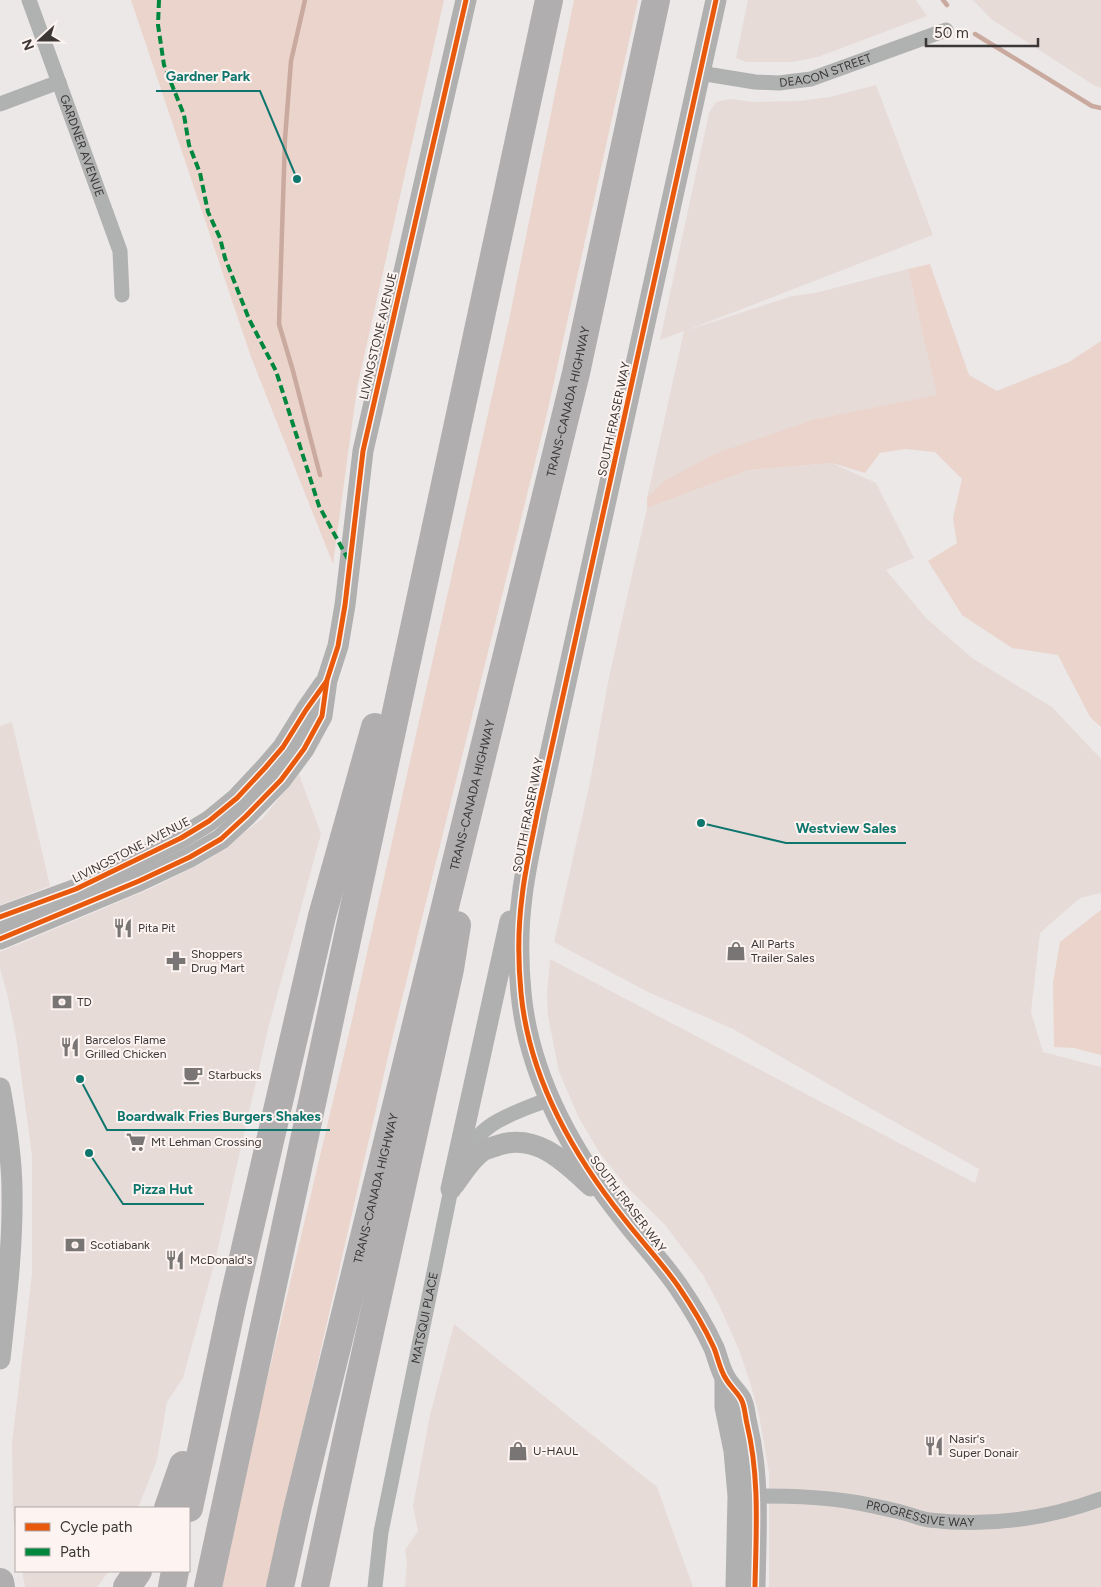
<svg xmlns="http://www.w3.org/2000/svg" width="1101" height="1587" font-family="Figtree,sans-serif">
	<style>
		.built { fill: #e7dbd8 }
		.green { fill: #ead4cc }
		.lines { fill: none; stroke-linecap: round; stroke-linejoin: round }
		.stream { stroke: #caaa9f; stroke-width: 4.5 }
		.street { stroke: #b0b1b1; stroke-width: 15 }
		.secondary { stroke: #b0b0b0; stroke-width: 21 }
		.highway { stroke: #b0aeaf; stroke-width: 28 }
		.quiet { stroke: #00873e; stroke-width: 4; stroke-dasharray: 8 4; stroke-linecap: butt }
		.cycleway-casing { stroke: #fdf4f1; stroke-width: 8 }
		.cycleway { stroke: #e8590c; stroke-width: 5 }
		.labels { text-anchor: middle; dominant-baseline: central; stroke-width: 4; stroke-linejoin: round; paint-order: stroke }
		.street-label { font-size: 12px; fill: #3a3736; stroke: #fdf4f1 }
		.poi-label { font-size: 12px; fill: #3a3736; stroke: #fdf4f1; text-anchor: start }
		.leader { fill: none; stroke: #0f766e; stroke-width: 2 }
		.callout-dot { fill: #0f766e; stroke: #fdf4f1; stroke-width: 2 }
		.callout-label { font-size: 14px; text-anchor: middle; font-weight: bold; fill: #0f766e; stroke: #fdf4f1; stroke-width: 4; stroke-linejoin: round; paint-order: stroke }
	</style>
	<rect width="100%" height="100%" fill="#ece8e7"/>
	<g class="built">
		<path d="M748,0h168l11,16 -109,41 -25,5h-47l-10,-4z"/>
		<path d="M973,0h128v88l-6,-2 -104,-67z"/>
		<path d="M876,85l57,150 -248,96 107,-35 23,-3 93,-24 30,126 -122,24 -169,79 37,-167 -24,9 49,-227 7,-11 14,-3 25,3 44,-1 31,-4z"/>
		<path d="M832,463l44,20 38,75 -28,12 40,48 46,40 80,49 49,52v134l-21,5 -40,35 -9,79 12,40 58,15v520h-332v-114l-10,-58 -9,-33 -11,-32 -20,-45 -16,-30 -38,-50 -39,-39 -27,-34 -20,-34 -20,-46 -11,-56 -1,-23 3,-34 425,224 4,-14 -118,-66 -128,-74 -85,-37 -94,-50 36,-160 18,-100 39,-174 102,-38z"/>
		<path d="M12,722l38,164 -50,19v-179z"/>
		<path d="M299,774l22,60 -53,195 -53,232 -32,117 -16,24 -10,58 -19,48h-122v28l-3,-19 -1,-74 20,-169v-118l-16,-119 -9,-44 -7,-24v-17l152,-64 52,-26 58,-43z"/>
		<path d="M454,1324l203,163 36,100h-288l2,-25 -2,-12 13,-19 -5,-25 17,-91z"/>
		<path d="M22,1571h87l-12,16h-72z"/>
	</g>
	<g class="green">
		<path d="M131,0h313l-87,388 -24,176 -82,-207z"/>
		<path d="M574,0h64l-92,418 -153,617 -95,414 -30,138h-46l29,-139 99,-419 159,-709z"/>
		<path d="M930,264l39,111 28,16 72,-29 32,-21v386l-11,-10 -32,-62 -46,-7 -50,-33 -34,-54 29,-18 -4,-25 9,-39 -27,-27 -30,-3 -25,4 -15,20 -33,-10 -83,7 -102,38v-10l16,-16 51,-28 102,-35 121,-24 -29,-126z"/>
		<path d="M1101,910v145l-27,-7 -20,-1 -1,-64 7,-41z"/>
	</g>
	<g class="lines">
		<g class="stream">
			<path d="M305,0l-14,61 -6,78 -6,185 14,47 27,104"/>
			<path d="M943,0l4,5"/>
			<path d="M975,34l117,72 9,2"/>
		</g>
		<g class="street">
			<path id="s1" d="M29,0l91,251 2,44"/>
			<path id="s2" d="M700,73l55,9 24,1 32,-4 135,-49"/>
			<path d="M0,104l59,-22"/>
			<path d="M464,1159c16,-39 50,-45 85,-60"/>
			<path id="s3" d="M746,1496c38,0 75,0 113,7 15,3 30,6 45,10 8,2 17,6 25,7 59,7 117,-1 172,-21"/>
			<path id="s4" d="M375,1587l6,-55 70,-343 4,-9"/>
		</g>
		<g class="secondary">
			<path d="M716,0l-179,814c-5,27 -12,55 -15,83 -4,31 -4,65 -1,96 8,85 52,162 104,227 17,22 37,43 53,66 13,19 26,40 36,62 4,10 6,22 12,31 4,7 11,13 15,20 4,7 4,17 6,25 13,54 9,108 8,163"/>
			<path d="M0,917l76,-28 105,-51 28,-17 28,-23 28,-30 18,-21 23,-37 18,-26"/>
			<path d="M0,939l139,-58 51,-24 31,-18 25,-23 35,-36 23,-31 18,-33 5,-36 11,-34 7,-41 18,-154 103,-451"/>
			<path d="M0,1088c6,33 12,69 12,103 1,56 -6,112 -12,168"/>
			<path d="M454,1185c9,-12 17,-27 30,-35 4,-2 10,-3 15,-5 38,-12 66,17 92,41"/>
			<path d="M451,1189l59,-268"/>
			<path d="M725,1378v29l9,44 4,45 -2,91"/>
		</g>
		<g class="highway">
			<path d="M168,1508l15,-43"/>
			<path d="M189,1508l44,-207 89,-385 53,-189"/>
			<path d="M0,1582l1,5"/>
			<path d="M127,1587l11,-16"/>
			<path d="M172,1587l3,-16"/>
			<path d="M208,1587l341,-1587"/>
			<path id="s5" d="M280,1587l17,-77 279,-1137 80,-373"/>
			<path d="M315,1587l36,-169 99,-449 7,-44"/>
		</g>
		<path class="quiet" d="M159,0l-1,25 6,40 20,50 5,30 11,28 8,39 12,26 5,20 24,61 27,52 43,135 30,55"/>
		<defs>
			<g id="cycleway">
				<path d="M716,0l-179,814c-5,27 -12,55 -15,83 -4,31 -4,65 -1,96 8,85 52,162 104,227 17,22 37,43 53,66 13,19 26,40 36,62 4,10 6,22 12,31 4,7 11,13 15,20 4,7 4,17 6,25 13,54 9,108 8,163"/>
				<path d="M0,917l76,-28 105,-51 28,-17 28,-23 28,-30 18,-21 23,-37 20,-28"/>
				<path d="M0,939l139,-58 51,-24 31,-18 25,-23 35,-36 23,-31 18,-33 5,-36 11,-34 7,-41 18,-154 103,-451"/>
			</g>
		</defs>
		<use href="#cycleway" class="cycleway-casing"/>
		<use href="#cycleway" class="cycleway"/>
	</g>
	<defs>
		<symbol id="restaurant-bare" viewBox="-9 -9 18 18"><path d="M-5-6h1v4h1v-4h1v4h1v-4h1v5L-1.5 .5V6h-2V.5L-5-1ZM5-6V6H3V1.5H1.5Q1.5-4 5-6Z" fill="#787574" stroke="#fdf4f1" stroke-width="2.5" paint-order="stroke"/></symbol>
		<symbol id="shop-bare" viewBox="-9 -9 18 18"><path d="M-5-2.5h2.3a2.7 3.5 0 0 1 5.4 0H5L5.5 6h-11ZM-1.5-2.5h3a1.5 2.3 0 0 0-3 0Z" fill="#787574" stroke="#fdf4f1" stroke-width="2.5" paint-order="stroke"/></symbol>
		<symbol id="pharmacy-bare" viewBox="-9 -9 18 18"><path d="M-2-6h4v4h4v4h-4v4h-4v-4h-4v-4h4Z" fill="#787574" stroke="#fdf4f1" stroke-width="2.5" paint-order="stroke"/></symbol>
		<symbol id="bank-bare" viewBox="-9 -9 18 18"><path d="M-6-4H6V4H-6ZM0-2.3a2.3 2.3 0 1 0 0 4.6a2.3 2.3 0 1 0 0-4.6Z" fill="#787574" stroke="#fdf4f1" stroke-width="2.5" paint-order="stroke"/></symbol>
		<symbol id="cafe-bare" viewBox="-9 -9 18 18"><path d="M-5.5-4.5H6V0H3Q3 3.5 0 3.5H-2.5Q-5.5 3.5-5.5 0ZM3-3.2v2h1.7v-2ZM-6 4.5H4V6H-6Z" fill="#787574" stroke="#fdf4f1" stroke-width="2.5" paint-order="stroke"/></symbol>
		<symbol id="supermarket-bare" viewBox="-9 -9 18 18"><path d="M-6-5.5h2.5l.6 2H6L4.5 2H-2.5L-4.4-4H-6ZM-1.5 3.2a1.3 1.3 0 1 0 .1 0ZM3 3.2a1.3 1.3 0 1 0 .1 0Z" fill="#787574" stroke="#fdf4f1" stroke-width="2.5" paint-order="stroke"/></symbol>
	</defs>
	<g fill-rule="evenodd">
		<use href="#restaurant-bare" x="109" y="914" width="28" height="28"/>
		<use href="#shop-bare" x="722" y="937" width="28" height="28"/>
		<use href="#pharmacy-bare" x="162" y="947" width="28" height="28"/>
		<use href="#bank-bare" x="48" y="988" width="28" height="28"/>
		<use href="#restaurant-bare" x="56" y="1033" width="28" height="28"/>
		<use href="#cafe-bare" x="179" y="1061" width="28" height="28"/>
		<use href="#supermarket-bare" x="122" y="1128" width="28" height="28"/>
		<use href="#bank-bare" x="61" y="1231" width="28" height="28"/>
		<use href="#restaurant-bare" x="161" y="1246" width="28" height="28"/>
		<use href="#restaurant-bare" x="920" y="1432" width="28" height="28"/>
		<use href="#shop-bare" x="504" y="1437" width="28" height="28"/>
	</g>
	<g class="labels">
		<g class="street-label">
			<text stroke="none"><textPath href="#s2" startOffset="128">DEACON STREET</textPath></text>
			<text stroke="none"><textPath href="#s1" startOffset="155">GARDNER AVENUE</textPath></text>
			<text transform="translate(378 336) rotate(-77)">LIVINGSTONE AVENUE</text>
			<text stroke="none"><textPath href="#s5" startOffset="1220">TRANS-CANADA HIGHWAY</textPath></text>
			<text transform="translate(614 419) rotate(-78)">SOUTH FRASER WAY</text>
			<text stroke="none"><textPath href="#s5" startOffset="815">TRANS-CANADA HIGHWAY</textPath></text>
			<text transform="translate(528 815) rotate(-79)">SOUTH FRASER WAY</text>
			<text transform="translate(131 850) rotate(-27)">LIVINGSTONE AVENUE</text>
			<text stroke="none"><textPath href="#s5" startOffset="410">TRANS-CANADA HIGHWAY</textPath></text>
			<text transform="translate(628 1204) rotate(53)">SOUTH FRASER WAY</text>
			<text stroke="none"><textPath href="#s4" startOffset="274">MATSQUI PLACE</textPath></text>
			<text stroke="none"><textPath href="#s3" startOffset="176">PROGRESSIVE WAY</textPath></text>
		</g>
		<g class="poi-label">
			<text x="138" y="928">Pita Pit</text>
			<text x="751" y="944">All Parts<tspan x="751" dy="14">Trailer Sales</tspan></text>
			<text x="191" y="954">Shoppers<tspan x="191" dy="14">Drug Mart</tspan></text>
			<text x="77" y="1002">TD</text>
			<text x="85" y="1040">Barcelos Flame<tspan x="85" dy="14">Grilled Chicken</tspan></text>
			<text x="208" y="1075">Starbucks</text>
			<text x="151" y="1142">Mt Lehman Crossing</text>
			<text x="90" y="1245">Scotiabank</text>
			<text x="190" y="1260">McDonald's</text>
			<text x="949" y="1439">Nasir's<tspan x="949" dy="14">Super Donair</tspan></text>
			<text x="533" y="1451">U-HAUL</text>
		</g>
	</g>
	<path class="leader" d="M297 179L260 91H156M701 823L786 843H906M80 1079L107 1130H330M89 1153L123 1204H204"/>
	<g class="callout-dot">
		<circle cx="297" cy="179" r="5"/>
		<circle cx="701" cy="823" r="5"/>
		<circle cx="80" cy="1079" r="5"/>
		<circle cx="89" cy="1153" r="5"/>
	</g>
	<g class="callout-label">
		<text x="208" y="81">Gardner Park</text>
		<text x="846" y="833">Westview Sales</text>
		<text x="219" y="1121">Boardwalk Fries Burgers Shakes</text>
		<text x="163" y="1194">Pizza Hut</text>
	</g>
	<rect x="15" y="1507" width="175" height="65" fill="#fdf4f1" stroke="#afa8a6"/>
	<rect x="25" y="1523" width="25" height="8" fill="#e8590c" stroke="#afa8a6"/>
	<text x="60" y="1532" font-size="15" fill="#3a3736">Cycle path</text>
	<rect x="25" y="1548" width="25" height="8" fill="#00873e" stroke="#afa8a6"/>
	<text x="60" y="1557" font-size="15" fill="#3a3736">Path</text>
	<g transform="translate(40 40) rotate(249)" stroke="#fdf4f1" stroke-width="4" paint-order="stroke">
	<path d="M0-4L9 19L0 12L-9 19Z" fill="#3a3736"/>
	<text y="-8" font-size="14" font-weight="bold" text-anchor="middle" fill="#3a3736">N</text>
	</g>
	<path d="M926 38v8h112v-8" fill="none" stroke="#3a3736" stroke-width="2.5"/>
	<text x="934" y="38" font-size="15" fill="#3a3736" stroke="#fdf4f1" stroke-width="4" paint-order="stroke">50 m</text>
</svg>
